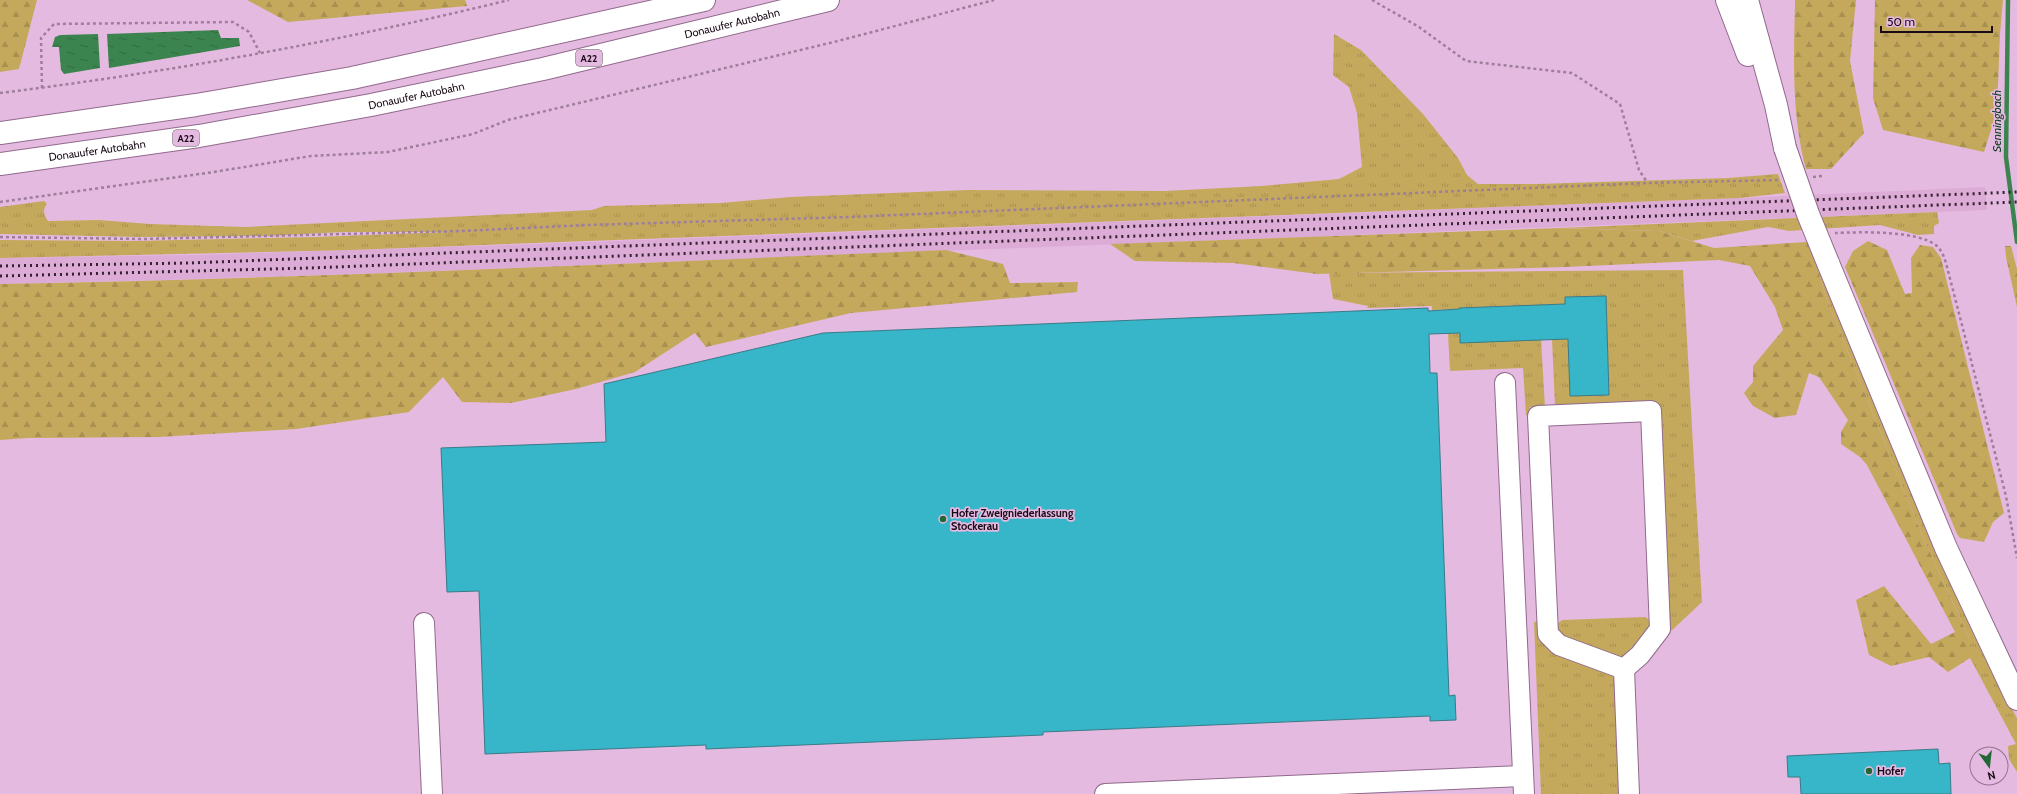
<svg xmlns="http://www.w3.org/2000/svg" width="2017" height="794" font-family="Cabin,sans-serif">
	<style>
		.built { fill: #dcabd6 }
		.grass { fill: url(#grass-tufts) }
		.forest { fill: url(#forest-firs) }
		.water { fill: url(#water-ripples) }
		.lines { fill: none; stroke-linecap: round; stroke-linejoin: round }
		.stream { stroke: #3c844f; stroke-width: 4.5 }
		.building { fill: #37b5c9; stroke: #387b87 }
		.minor-casing { stroke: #916a8d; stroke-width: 22 }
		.major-casing { stroke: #916a8d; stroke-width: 24 }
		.highway-casing { stroke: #916a8d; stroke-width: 24 }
		.path { stroke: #9f7e9b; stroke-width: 2.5; stroke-dasharray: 3 3; stroke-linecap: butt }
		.minor { stroke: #fff; stroke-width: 20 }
		.major { stroke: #fff; stroke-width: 22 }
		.highway { stroke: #fff; stroke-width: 22 }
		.rail { stroke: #332030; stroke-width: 3; stroke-dasharray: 2 4; stroke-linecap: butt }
		.major-bridge-casing { stroke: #916a8d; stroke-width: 24; stroke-linecap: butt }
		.major-bridge { stroke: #fff; stroke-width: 22 }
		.poi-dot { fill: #206937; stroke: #e5bae0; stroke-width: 1.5 }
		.labels { text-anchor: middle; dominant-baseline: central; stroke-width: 3.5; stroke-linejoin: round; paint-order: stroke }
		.shield { fill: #e5bae0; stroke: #563f53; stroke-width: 1 }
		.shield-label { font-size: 10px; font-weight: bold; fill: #190a17 }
		.street-label { font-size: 11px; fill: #190a17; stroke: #e5bae0 }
		.poi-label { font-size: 11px; font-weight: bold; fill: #190a17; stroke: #e5bae0; text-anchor: start }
		.water-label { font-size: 12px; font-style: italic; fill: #063f1b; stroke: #e5bae0 }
	</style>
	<defs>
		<pattern id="grass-tufts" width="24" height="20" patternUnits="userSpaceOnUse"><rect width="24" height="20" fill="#c4a95d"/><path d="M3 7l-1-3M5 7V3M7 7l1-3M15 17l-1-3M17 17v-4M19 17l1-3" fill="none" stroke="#a89050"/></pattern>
		<pattern id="forest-firs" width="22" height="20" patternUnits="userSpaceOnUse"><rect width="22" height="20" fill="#c4a95d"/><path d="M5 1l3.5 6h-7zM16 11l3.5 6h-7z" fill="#a89050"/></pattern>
		<pattern id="water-ripples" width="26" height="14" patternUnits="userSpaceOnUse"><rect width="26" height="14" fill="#3c844f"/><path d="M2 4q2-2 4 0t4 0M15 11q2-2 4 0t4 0" fill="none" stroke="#326a41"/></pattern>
	</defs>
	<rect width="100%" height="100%" fill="#e5bae0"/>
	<path class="built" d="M1985,187l2,23 -1604,63 -218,7 -165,4v-26l194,-3 344,-11 1202,-46z"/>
	<g class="grass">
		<path d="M1334,34l27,16 62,64 35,44 9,17 11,9h58l192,-6 50,-4 7,19 -45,5 -1389,52 -351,8v-18l135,1 181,-4 131,-5h-104l-74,4 -127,1 -142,-3v-27l44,-6 3,3c-5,6 -3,11 1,17l51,-1 51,4 96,3 346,-17 12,-4 116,-3 70,-6 178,-7 197,1 97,-5 77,-7 23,-12 -5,-54 -8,-26 -16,-12z"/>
		<path d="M1937,212l2,11 -5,3v8l-16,1 -38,-10 -91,6 -21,-4 -76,14 -33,-10 -99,-3z"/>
		<path d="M1683,270l19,332 -33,31 -10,-227h-104l-3,-67h16l2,57 39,-1 -3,-99 -41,1v7l-106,4v1l-27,1v-4l-65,2 1,-2 -35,-7 -4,-26z"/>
		<path d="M1818,270h4l185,430 10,18v54l-8,-13 -1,-13 8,-2 -46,-86v-18l-47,-103 -96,-237z"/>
		<path d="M1460,333l81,7 4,67h-15v8h-4l-3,-47 -73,3 -2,-37z"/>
		<path d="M1645,617l5,3 3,9 -29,28h-10l-55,-21 -3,-11 6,-5z"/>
		<path d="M1540,621l72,54 3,6 7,113h-81l-7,-172z"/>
	</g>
	<g class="forest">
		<path d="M0,0h37l-18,69 -19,3z"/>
		<path d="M247,0h218l2,6 -179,16z"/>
		<path d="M1795,0h61l-6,61 14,72 -33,36h-25c-15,-56 -12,-112 -11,-169z"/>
		<path d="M1875,0h128l-3,34 -3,77 -13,41 -101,-22 -10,-32z"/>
		<path d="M1560,228l99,3 55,17 93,-6 11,28 9,30 96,237 47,103v18l-22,14 -19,-15 -38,9 -22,-11 -13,-55 28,-14 47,58 24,-12 -88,-167 -7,-8 -19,-13v-12l7,-12 -29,-43 -10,-4 -13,42 -21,3 -22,-12 -9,-13 9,-11v-16l30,-36 -8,-23 -25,-41 -31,-6 -154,7 -248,7 -84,-11 -98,-2 -25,-17z"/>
		<path d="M1868,241l19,9 18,44 7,-1 -1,-35 9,-13 13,2 8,11 63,255 -11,9 -9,20 -24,-4 -3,-4 -112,-267 8,-16z"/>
		<path d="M2005,246h6l6,23v38l-11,-50z"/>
		<path d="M946,250l57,14 7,19 68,-1 -1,10 -226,21 -145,34 -11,-14 -60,39 -59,17 -65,14 -49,-1 -19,-25 -34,35 -113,17 -137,8 -131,1 -28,2v-156c316,-6 631,-21 946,-34z"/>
	</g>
	<g class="water">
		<path d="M218,30l3,8h18l1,8 -131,22 -2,-34z"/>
		<path d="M98,34l2,34 -36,6 -3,-4 -2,-23h-7l3,-10 5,-2z"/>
	</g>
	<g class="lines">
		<path class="stream" d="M2008,0l-2,157 11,85"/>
	</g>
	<g class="building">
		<path d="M1606,296l3,99 -39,1 -2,-57 -108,4v-10l-31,1 1,39h7l12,323 6,-1 1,25 -26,1v-5l-387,16v3l-337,14v-4l-221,9 -6,-163 -32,1 -6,-144 165,-6 -2,-58 219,-51 605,-25v3l31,-2v-1l106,-4v-7z"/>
		<path d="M1938,749l1,15 11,-1 1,31h-150l-1,-17h-12l-1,-21z"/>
	</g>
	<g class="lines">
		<defs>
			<g id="minor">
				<path d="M1505,383l19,411"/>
				<path d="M1651,411l9,218 -20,26 -16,14 -65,-24 -11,-11 -10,-218z"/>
				<path d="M424,623l8,171"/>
				<path d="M1624,669l5,125"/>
				<path d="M1105,794l417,-18"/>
			</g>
			<g id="major">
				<path d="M1727,0l21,55"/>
				<path d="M1747,0l29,105 9,43"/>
				<path d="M1828,263l118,285 71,151"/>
			</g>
			<g id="highway">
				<path d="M0,133l196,-28 156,-27 352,-78"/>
				<path id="s1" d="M0,164l199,-28 172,-31 172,-36 285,-69"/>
			</g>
		</defs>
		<use href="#minor" class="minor-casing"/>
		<use href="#major" class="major-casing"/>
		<use href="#highway" class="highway-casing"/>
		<g class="path">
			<path d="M1372,0l47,27 47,34 106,12 48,31 19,66 8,12"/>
			<path d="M42,88l-1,-50 13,-14 179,-2 16,10 11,21"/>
			<path d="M0,93c171,-21 341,-52 509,-93"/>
			<path d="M1813,177l9,-1"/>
			<path d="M0,202l214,-30 97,-16 77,-4 85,-18 35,-14 330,-79 156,-41"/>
			<path d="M1835,233c25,-1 83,-3 102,13 5,5 7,11 9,17l60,233 11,62"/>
			<path d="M0,237l143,2 319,-8 125,-6 262,-8 798,-34 131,-3"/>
		</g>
		<use href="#minor" class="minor"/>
		<use href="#major" class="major"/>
		<use href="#highway" class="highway"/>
		<g class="rail">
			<path d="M0,266l189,-3 1828,-71"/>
			<path d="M0,276l309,-8 1708,-66"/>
		</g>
		<defs>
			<path id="major-bridge" d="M1785,148l23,66 20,49"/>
		</defs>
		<use href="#major-bridge" class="major-bridge-casing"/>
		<use href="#major-bridge" class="major-bridge"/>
	</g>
	<g class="poi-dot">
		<circle cx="943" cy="519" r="4"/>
		<circle cx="1869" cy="771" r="4"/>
	</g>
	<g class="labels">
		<g class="shield">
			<rect x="576" y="50" width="26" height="16" rx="3"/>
			<rect x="173" y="130" width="26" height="16" rx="3"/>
		</g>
		<g class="shield-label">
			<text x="589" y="58">A22</text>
			<text x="186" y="138">A22</text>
		</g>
		<g class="street-label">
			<text stroke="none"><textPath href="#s1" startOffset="746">Donauufer Autobahn</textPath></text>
			<text stroke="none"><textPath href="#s1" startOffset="422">Donauufer Autobahn</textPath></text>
			<text stroke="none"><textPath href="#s1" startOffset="98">Donauufer Autobahn</textPath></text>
		</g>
		<g class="poi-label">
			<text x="951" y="513">Hofer Zweigniederlassung<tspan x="951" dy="13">Stockerau</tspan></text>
			<text x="1877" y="771">Hofer</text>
		</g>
		<g class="water-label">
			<text transform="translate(1996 121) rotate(-90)">Senningbach</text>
		</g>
	</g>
	<g transform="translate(1989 766) rotate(165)"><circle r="19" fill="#e5bae0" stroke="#937490"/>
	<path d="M0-3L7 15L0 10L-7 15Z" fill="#206937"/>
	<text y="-6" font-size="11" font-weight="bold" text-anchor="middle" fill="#190a17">N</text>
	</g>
	<path d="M1881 26v6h111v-6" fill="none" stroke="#190a17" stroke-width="2"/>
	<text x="1887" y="26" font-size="12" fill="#190a17" stroke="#e5bae0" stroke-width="3" paint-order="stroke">50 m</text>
</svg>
